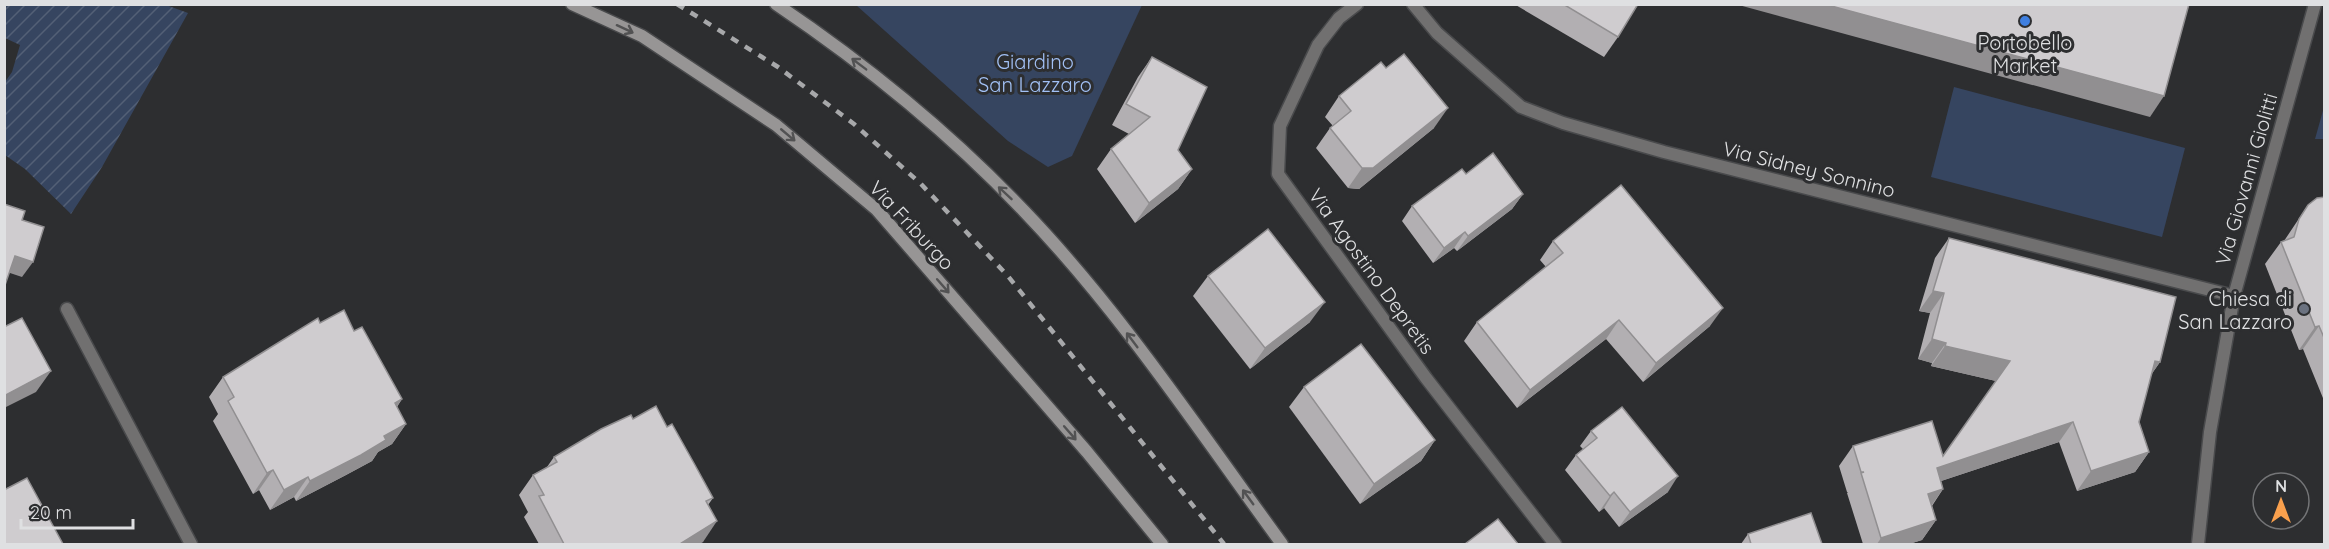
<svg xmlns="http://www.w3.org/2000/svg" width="2329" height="549" font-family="Quicksand,sans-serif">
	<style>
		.park { fill: #364560 }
		.garden { fill: url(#garden-furrows) }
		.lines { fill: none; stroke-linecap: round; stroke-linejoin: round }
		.street-casing { stroke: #494a4c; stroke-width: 15 }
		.secondary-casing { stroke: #494a4c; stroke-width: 15 }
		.street { stroke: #717070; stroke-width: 12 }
		.secondary { stroke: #979595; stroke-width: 12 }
		.rail { stroke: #a7a8aa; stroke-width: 4.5; stroke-dasharray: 8 8; stroke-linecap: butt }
		.wall { fill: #b2afb2 }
		.shaded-wall { fill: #918f91 }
		.building { fill: #cfcccf; stroke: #918f91; stroke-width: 1.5 }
		.oneway { stroke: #525253 }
		.shop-dot { fill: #3f7fe0; stroke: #2d2e30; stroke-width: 2 }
		.worship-dot { fill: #6b7280; stroke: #2d2e30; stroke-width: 2 }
		.labels { text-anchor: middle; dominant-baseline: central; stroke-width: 6; stroke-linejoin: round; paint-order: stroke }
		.poi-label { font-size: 20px; fill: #dfe0e2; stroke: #2d2e30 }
		.park-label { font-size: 20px; fill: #a2c1f6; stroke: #2d2e30 }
		.street-label { font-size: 20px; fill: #dfe0e2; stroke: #2d2e30 }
	</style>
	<defs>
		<pattern id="garden-furrows" width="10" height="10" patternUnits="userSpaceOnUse" patternTransform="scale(1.5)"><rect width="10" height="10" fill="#364560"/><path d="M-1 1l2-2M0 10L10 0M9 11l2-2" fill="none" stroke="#536076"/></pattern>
	</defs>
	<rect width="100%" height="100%" fill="#2d2e30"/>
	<g class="park">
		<path d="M856,5h286l-70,151 -24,11 -40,-26z"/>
		<path d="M1954,87l231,61 -23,89 -231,-60z"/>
		<path d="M2324,107v32h-9z"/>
	</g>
	<path class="garden" d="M5,4l161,1 22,8 -86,154 -31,47 -46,-45 -20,-14v-73l7,-10 8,-27 -15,-7z"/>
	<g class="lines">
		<defs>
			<g id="street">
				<path d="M1357,4l-18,14 -21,27 -38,81 -2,48 148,204 129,166"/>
				<path d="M1413,4l24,29 84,74 42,16 101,29 570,144"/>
				<path d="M67,309l124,235"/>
				<path d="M2198,544l12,-112 24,-136 81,-292"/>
			</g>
			<g id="secondary">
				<path d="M572,4l70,32 134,89 101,85 210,242 75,92"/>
				<path d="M776,4c89,60 174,129 248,207 97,101 176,221 258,333"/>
			</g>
		</defs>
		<use href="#street" class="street-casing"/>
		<use href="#secondary" class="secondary-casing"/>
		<use href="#street" class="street"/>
		<use href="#secondary" class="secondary"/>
		<path class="rail" d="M677,4l101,63 76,57 67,60 86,91 217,269"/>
	</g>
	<g class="wall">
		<path d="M1514,4h124l-20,33 -14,20z"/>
		<path d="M1152,57l26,93 14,19 -14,20 -43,34 -38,-54 14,-20 18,-15 -17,-9 26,-48z"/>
		<path d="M1339,96l95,32 -75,61 -11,-1 -32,-40 14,-20 3,-2 -8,-9z"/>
		<path d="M1523,194l-11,15 -55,42 -3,-3 -21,15 -31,-42 10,-15z"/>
		<path d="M2325,197v206l-22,-54 -4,1 -34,-86 16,-22 3,-1 24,-36z"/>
		<path d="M1949,238l211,124 -9,13 -12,47 10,30 -14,20 -58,19 -18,-49 -118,39 2,8 -11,17 4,14 -14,20 -13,4h-46l-16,-51 1,-1h-1l-8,-26 14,-20 90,10 53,-75 -65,-15 1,-3 -14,-4 12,-46 -11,-2 16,-53z"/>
		<path d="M1553,241l157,85 -67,56 -37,-43 -89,69 -53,-67 13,-19 69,-55 -6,-7z"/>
		<path d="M1208,276l102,46 -60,47 -57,-73z"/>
		<path d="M320,323l34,8 48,68 -5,8 9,17 -14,20 -14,8 -6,9 -26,14 -50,26 -2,-4 -24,13 -11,-20 -6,4 -40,-73 5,-7 -9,-17 14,-20z"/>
		<path d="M1304,387l131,53 -14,21 -61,43 -71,-97z"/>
		<path d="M633,419l34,8 46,71 -5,7 -5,37 -5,2h-159l-15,-27 4,-5 -9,-17 14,-20 14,-8 7,-10z"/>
		<path d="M1591,431l77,61 -49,35 -15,-19 -5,4 -34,-42 11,-15 7,-6 -3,-3z"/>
		<path d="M1748,534l74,10h-81z"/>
	</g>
	<g class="shaded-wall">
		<path d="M1735,4h89l340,92 -14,21z"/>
		<path d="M1448,108l-14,20 -75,61 -11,-1 14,-20z"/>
		<path d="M1192,169l-14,20 -43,34 14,-20z"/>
		<path d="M1523,194l-11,15 -55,42 11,-15z"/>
		<path d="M1465,232l-11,16 -21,15 11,-15z"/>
		<path d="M15,256l18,6 -11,15 -18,-6z"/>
		<path d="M1933,291l11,2 -14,20 -11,-2z"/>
		<path d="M1325,302l-15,20 -60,47 15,-21z"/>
		<path d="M1723,308l-13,18 -67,56 13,-19z"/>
		<path d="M1619,320l-13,19 -89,69 13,-18z"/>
		<path d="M2319,326l-16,23 -4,1 16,-23z"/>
		<path d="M1932,339l14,4 -14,20 -14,-4z"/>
		<path d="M1945,346l65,15 -14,20 -65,-15z"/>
		<path d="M2155,361l5,1 -14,20z"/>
		<path d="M51,371l-15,21 -32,16v-12z"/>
		<path d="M402,399l-14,20 7,-16z"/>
		<path d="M2073,422l-14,20 -136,45 14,-19z"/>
		<path d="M406,424l-14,20 -14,8 -6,9 -26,14 -50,26 14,-20 74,-45z"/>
		<path d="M1435,440l-14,21 -61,43 14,-20z"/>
		<path d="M2149,452l-14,20 -58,19 14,-20z"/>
		<path d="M273,470l-14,20 -6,4 14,-21z"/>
		<path d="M1678,476l-10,16 -49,35 11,-15z"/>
		<path d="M308,477l-14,20 -24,13 14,-20z"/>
		<path d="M1943,489l-14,20 -1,-15z"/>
		<path d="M1614,492l-10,16 -5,4 11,-16z"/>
		<path d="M1936,520l-14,20 -13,4h-32l4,-6z"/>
		<path d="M717,521l-14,21 -5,2h-18z"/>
	</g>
	<g class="building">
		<path d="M1563,4h75l-20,33z"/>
		<path d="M1824,4h365l-25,92z"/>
		<path d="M1404,54l44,54 -75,60h-11l-32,-40 21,-17 -12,-15 42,-34 5,6z"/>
		<path d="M1152,57l55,30 -29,63 14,19 -43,34 -38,-54 39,-32 -24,-13z"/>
		<path d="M1493,153l30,41 -55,42 -3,-4 -21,16 -32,-42 50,-37 4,5z"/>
		<path d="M1621,185l102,123 -67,55 -37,-43 -89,70 -53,-68 86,-69 -10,-12z"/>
		<path d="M2325,197v143l-6,-14 -4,1 -34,-85 13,-5 5,-18 9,-14 9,-7z"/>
		<path d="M4,204l21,7 -3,9 22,7 -11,35 -18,-6 -11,32z"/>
		<path d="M1268,229l57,73 -60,46 -57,-72z"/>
		<path d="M1949,238l227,59 -16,65 -5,-1 -16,61 10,30 -58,19 -18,-49 -136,46 6,21 -15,5 8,26 -55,18 -20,-65 3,-1h-3l-8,-26 79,-25 11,35 67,-95 -65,-15 1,-3 -14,-4 12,-46 -11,-2z"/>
		<path d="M344,310l10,21 8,-4 40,72 -7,4 11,21 -22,12 2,4 -25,15 -51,26 -2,-4 -24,13 -11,-20 -6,3 -39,-72 6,-4 -11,-20 95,-59 2,5z"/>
		<path d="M22,318l29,53 -47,25v-69z"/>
		<path d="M1361,344l74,96 -61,44 -70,-97z"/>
		<path d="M656,406l11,21 5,-3 23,41 18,33 -7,3 11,20 -37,23h-116l-25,-48 5,-1 -11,-20 24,-13 -3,-5 47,-28 30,-14 2,4z"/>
		<path d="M1622,407l56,69 -48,36 -16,-20 -4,4 -34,-41 21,-17 -6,-7z"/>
		<path d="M27,478l36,66h-59v-54z"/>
		<path d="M1811,513l11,31h-71l-3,-10z"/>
		<path d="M1498,519l20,25h-53z"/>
	</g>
	<defs><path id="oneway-shaft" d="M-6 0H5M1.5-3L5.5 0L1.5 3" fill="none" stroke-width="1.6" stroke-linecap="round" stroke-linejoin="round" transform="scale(1.5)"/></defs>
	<g class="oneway">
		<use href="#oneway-shaft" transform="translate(625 29) rotate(25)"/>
		<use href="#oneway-shaft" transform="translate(859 64) rotate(-143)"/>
		<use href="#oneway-shaft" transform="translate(788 135) rotate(40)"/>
		<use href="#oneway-shaft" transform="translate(1005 193) rotate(-137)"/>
		<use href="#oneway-shaft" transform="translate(943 286) rotate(49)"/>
		<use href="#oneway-shaft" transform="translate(1132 340) rotate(-127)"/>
		<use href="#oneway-shaft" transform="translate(1070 433) rotate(49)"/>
		<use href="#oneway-shaft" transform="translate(1248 497) rotate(-126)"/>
	</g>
	<circle class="shop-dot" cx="2025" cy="21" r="6"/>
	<circle class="worship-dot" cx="2304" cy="309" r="6"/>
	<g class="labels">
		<g class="poi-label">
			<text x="2025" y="42">Portobello<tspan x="2025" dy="23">Market</tspan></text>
			<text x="2292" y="298" text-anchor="end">Chiesa di<tspan x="2292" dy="23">San Lazzaro</tspan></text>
		</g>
		<g class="park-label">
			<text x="1035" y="61">Giardino<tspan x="1035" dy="23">San Lazzaro</tspan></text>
		</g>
		<g class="street-label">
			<text transform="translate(1809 169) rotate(14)">Via Sidney Sonnino</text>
			<text transform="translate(2246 179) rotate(-74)">Via Giovanni Giolitti</text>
			<text transform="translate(912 225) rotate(47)">Via Friburgo</text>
			<text transform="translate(1372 271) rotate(54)">Via Agostino Depretis</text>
		</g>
	</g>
	<rect width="2329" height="549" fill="none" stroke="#dfe0e2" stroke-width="12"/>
	<g transform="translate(2281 501)"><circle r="28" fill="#2d2e30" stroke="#747577" stroke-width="1.5"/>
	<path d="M0-4.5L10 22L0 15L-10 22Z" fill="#f9a04d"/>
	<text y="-9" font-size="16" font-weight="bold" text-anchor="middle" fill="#dfe0e2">N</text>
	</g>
	<path d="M21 519v9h112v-9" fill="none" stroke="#dfe0e2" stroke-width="3"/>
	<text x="30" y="519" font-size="18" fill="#dfe0e2" stroke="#2d2e30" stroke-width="4.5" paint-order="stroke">20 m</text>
</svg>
